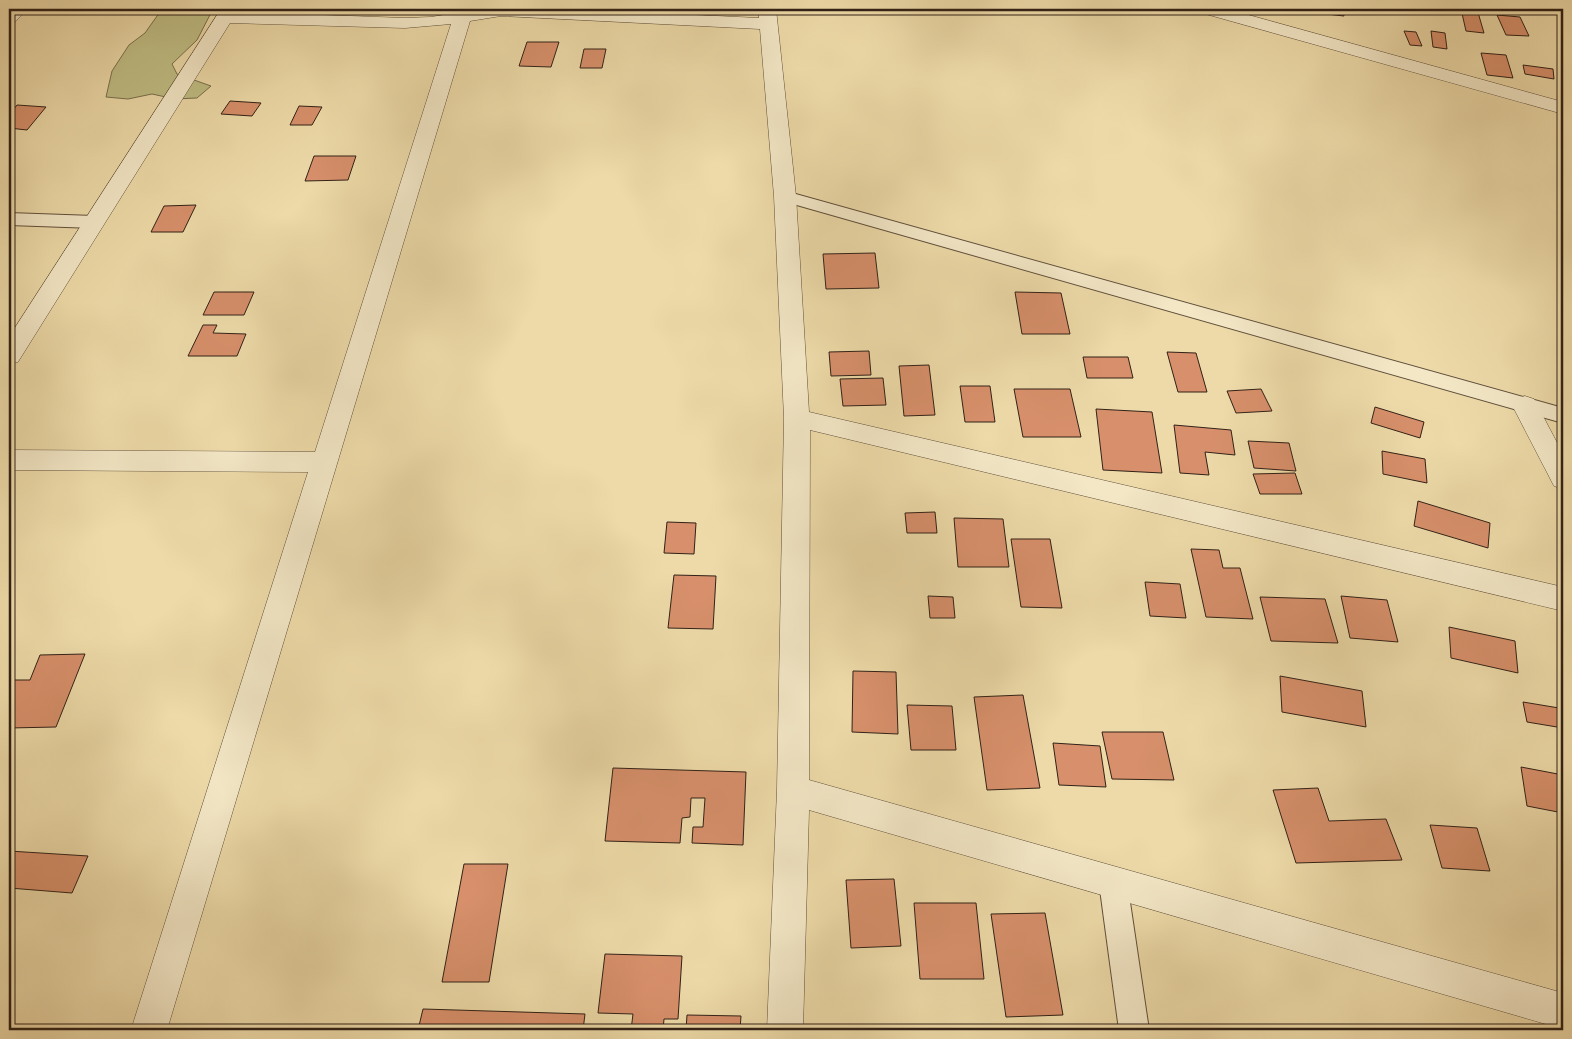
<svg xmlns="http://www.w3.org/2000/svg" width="1572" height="1039" font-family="'IM FELL English',serif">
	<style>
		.green { fill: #bfbd83; stroke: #786f4d }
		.building { fill: #d7906b; stroke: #312117 }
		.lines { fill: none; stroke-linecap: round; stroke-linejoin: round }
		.service-casing { stroke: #604f3b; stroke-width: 2 }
		.minor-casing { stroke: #604f3b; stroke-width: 1 }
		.service { fill: #f3e7c6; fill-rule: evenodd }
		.minor { fill: #f3e7c6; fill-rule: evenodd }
	</style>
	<rect width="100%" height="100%" fill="#eddaa8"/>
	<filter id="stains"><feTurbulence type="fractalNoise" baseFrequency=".004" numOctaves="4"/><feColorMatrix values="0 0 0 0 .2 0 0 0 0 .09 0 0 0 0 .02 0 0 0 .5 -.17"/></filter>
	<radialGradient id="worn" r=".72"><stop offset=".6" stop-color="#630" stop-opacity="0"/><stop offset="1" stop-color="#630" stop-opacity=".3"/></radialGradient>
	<path class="green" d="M162,9h51l-16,31 -25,24 5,10 34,12 -14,12 -22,1 -23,-5 -24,5 -22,-2 6,-26 17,-26 16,-12z"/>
	<g class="building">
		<path d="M67,9h28l-4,4 -26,-2z"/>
		<path d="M1318,9h25l1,7 -26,-3z"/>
		<path d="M1461,9h16l7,24 -18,-2z"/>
		<path d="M1497,15l23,2 9,19 -23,-1z"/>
		<path d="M1404,31l12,1 6,14 -12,-1z"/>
		<path d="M1431,31l14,2 2,16 -14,-2z"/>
		<path d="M527,42h32l-8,25 -32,-1z"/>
		<path d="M584,49h22l-4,19h-22z"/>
		<path d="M1481,53l25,2 7,23 -26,-3z"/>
		<path d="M1523,65l30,4 1,10 -29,-5z"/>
		<path d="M230,101l31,2 -9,13 -31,-2z"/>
		<path d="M17,105l29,2 -19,23 -18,-2v-13z"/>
		<path d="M299,106l23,1 -10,18h-22z"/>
		<path d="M314,156h42l-8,24 -43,1z"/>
		<path d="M196,205l-13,27h-32l13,-26z"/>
		<path d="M875,253l4,35 -53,1 -3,-35z"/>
		<path d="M214,292h40l-10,23h-41z"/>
		<path d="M1015,292l46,1 9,41h-48z"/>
		<path d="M203,325h14l-4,8 33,1 -9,22h-49z"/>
		<path d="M869,351l2,24 -40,1 -2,-24z"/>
		<path d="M1167,352l29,1 11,39h-29z"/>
		<path d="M1083,357h45l5,21h-46z"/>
		<path d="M929,365l6,50 -31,1 -5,-50z"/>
		<path d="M883,378l3,27 -43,1 -3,-27z"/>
		<path d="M960,386h30l5,36h-30z"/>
		<path d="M1014,389h56l11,48h-58z"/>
		<path d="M1261,389l11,22 -36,2 -9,-22z"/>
		<path d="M1375,407l49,15 -4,16 -49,-15z"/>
		<path d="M1096,409l56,3 10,61 -59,-3z"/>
		<path d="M1174,425l57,5 4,25 -30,-3 4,23 -29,-2z"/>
		<path d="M1248,441l41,2 7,28 -42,-3z"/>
		<path d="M1382,451l43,8 2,24 -44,-9z"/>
		<path d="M1295,473l7,21h-42l-7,-20z"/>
		<path d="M1418,501l72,22 -2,25 -74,-22z"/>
		<path d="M935,512l2,21h-30l-2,-20z"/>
		<path d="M954,518l49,1 6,48h-51z"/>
		<path d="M667,522l29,1 -2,31 -30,-1z"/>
		<path d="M1011,539h39l12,69 -41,-1z"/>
		<path d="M1191,549l28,1 4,18h17l13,51 -47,-2z"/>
		<path d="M674,575l42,1 -3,53 -45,-1z"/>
		<path d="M1145,582l35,2 6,34 -36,-2z"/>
		<path d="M928,596l25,1 2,21h-25z"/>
		<path d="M1341,596l46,4 11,42 -48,-4z"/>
		<path d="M1260,597l65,2 13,44 -67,-2z"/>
		<path d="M1449,627l66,14 3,32 -67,-15z"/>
		<path d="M85,654l-29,73 -47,1v-48h21l10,-25z"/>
		<path d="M853,671l43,1 2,62 -46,-2z"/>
		<path d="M1280,676l82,15 4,36 -84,-15z"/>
		<path d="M1023,695l17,93 -53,2 -13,-93z"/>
		<path d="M1523,702l36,6 4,20 -36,-6z"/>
		<path d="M907,705l45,1 4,44h-45z"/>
		<path d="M1102,732h61l11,48 -62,-1z"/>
		<path d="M1053,743l47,3 6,41 -47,-2z"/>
		<path d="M1521,767l42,8v38l-36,-7z"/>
		<path d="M613,768l133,4 -3,73 -51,-2 1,-16h10l2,-29h-14l-1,19 -8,1 -2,25 -75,-2z"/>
		<path d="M1318,788l11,33 57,-2 16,41 -106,3 -23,-73z"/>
		<path d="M1430,825l47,3 13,43 -48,-3z"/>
		<path d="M9,851l79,5 -16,37 -63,-5z"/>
		<path d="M464,864h44l-19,118h-47z"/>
		<path d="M894,879l7,67 -50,2 -5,-68z"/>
		<path d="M914,903h62l8,76h-64z"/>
		<path d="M1045,913l18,102 -57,2 -15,-103z"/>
		<path d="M605,954l77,2 -4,63h-14l-1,11h-32l2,-16 -35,-1z"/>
		<path d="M423,1009l162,5 -2,16h-165z"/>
		<path d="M687,1015l54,1 -1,14h-54z"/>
	</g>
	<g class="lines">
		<defs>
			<g id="service">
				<path d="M785,191l778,217v15l-784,-223 -3,-4 3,-4z"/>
				<path d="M9,213l85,3 6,2 3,4 -3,4 -6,2 -85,-3z"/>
				<path d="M1113,868l10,4 4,10 22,148h-30l-20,-148 4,-10z"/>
			</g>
			<g id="minor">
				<path d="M9,9h18l-12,13 -6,1z"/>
				<path d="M221,9h18l-2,3 168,6 26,-1 50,-8h86l192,9 -1,-9h18l20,187 13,216 754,175v24l-753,-181 -1,350 754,213v36l-754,-219 -6,220h-36l10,-240 7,-372 -10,-222 -14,-167 -259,-13 -31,5 -303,1009h-36l177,-558 -299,-2v-20l306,2 136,-428 -46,4 -175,-5 -212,339 -9,2v-27z"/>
				<path d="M1199,9h28l336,93v12l-361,-101z"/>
				<path d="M1525,396l9,3 29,55v35l-9,-3 -42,-81 4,-6z"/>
			</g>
		</defs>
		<use href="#service" class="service-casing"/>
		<use href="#minor" class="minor-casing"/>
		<use href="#service" class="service"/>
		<use href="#minor" class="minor"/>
	</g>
	<rect width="1572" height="1039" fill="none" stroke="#eddaa8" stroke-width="30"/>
	<rect x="10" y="10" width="1552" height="1019" fill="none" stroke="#312117" stroke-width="2.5"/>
	<rect x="15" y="15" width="1542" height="1009" fill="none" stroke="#312117"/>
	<rect width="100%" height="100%" filter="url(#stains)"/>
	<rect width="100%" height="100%" fill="url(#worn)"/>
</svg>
